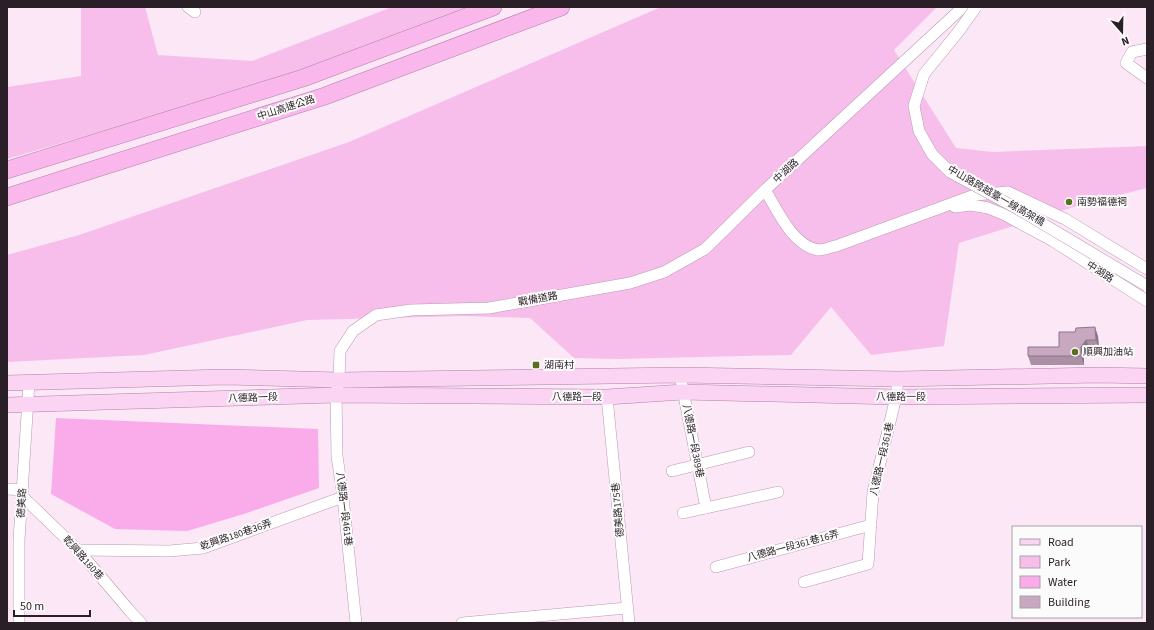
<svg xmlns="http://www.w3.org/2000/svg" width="1154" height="630" font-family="'Source Sans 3','Noto Sans TC',sans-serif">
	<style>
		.green { fill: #f8beeb }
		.water { fill: #faacea }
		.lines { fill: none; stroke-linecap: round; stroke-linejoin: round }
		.minor-casing { stroke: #b99ab2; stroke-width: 12 }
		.major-casing { stroke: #b181a6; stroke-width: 16 }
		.highway-casing { stroke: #b181a6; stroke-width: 18 }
		.minor { stroke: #fff; stroke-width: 11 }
		.major { stroke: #fbd4f3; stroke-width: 15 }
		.highway { stroke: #f9b7eb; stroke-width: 17 }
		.minor-bridge-casing { stroke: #b99ab2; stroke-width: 12; stroke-linecap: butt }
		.minor-bridge { stroke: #fff; stroke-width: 11 }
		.wall { fill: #ab90a5 }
		.shaded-wall { fill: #8b7686 }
		.building { fill: #c7a8c0; stroke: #8b7686 }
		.poi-dot { fill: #587020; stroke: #fbfbfb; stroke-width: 1.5 }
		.labels { text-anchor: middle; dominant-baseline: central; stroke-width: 4; stroke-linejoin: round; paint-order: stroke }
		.street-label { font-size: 10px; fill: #2a1e27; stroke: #fbfbfb }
		.poi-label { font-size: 10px; fill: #2a1e27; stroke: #fbfbfb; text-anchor: start }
	</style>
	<rect width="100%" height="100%" fill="#fbe7f6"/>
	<g class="green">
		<path d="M81,7h64l13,48 94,6 140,-54h78l-216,80 -247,72v-72l74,-11z"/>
		<path d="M661,7h276l-43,43 62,98 37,4 154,-6v42l-67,17 -121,38 -15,103 -73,9 -40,-48 -40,48 -174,4 -43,-1 -44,-40 -65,-2 -158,4 -163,35 -137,7v-107l72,-20 270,-93z"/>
	</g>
	<path class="water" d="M56,418l262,11 1,59 -75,26 -57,17 -72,-2 -64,-35z"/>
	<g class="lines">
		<defs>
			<g id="minor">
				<path d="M188,7l7,5"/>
				<path d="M1147,49l-15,3 -6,11 21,15"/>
				<path d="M765,190c13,21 27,55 53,60 6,0 13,-3 18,-4l139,-51 33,-3 57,27 82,50"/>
				<path d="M955,207l16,-2 17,3 15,6 50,27 94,60"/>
				<path d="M680,375l26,133"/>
				<path d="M607,397l22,226"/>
				<path d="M672,471l77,-19"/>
				<path d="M7,489l16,1"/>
				<path d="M22,496l56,54 51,60 12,13"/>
				<path d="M683,513l95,-21"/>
				<path d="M78,550l91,1 34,-3 140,-51"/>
				<path d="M716,567l155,-42"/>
				<path d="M804,582l64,-18 5,-72 23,-95 2,-18"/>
				<path d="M19,623v-83l10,-157"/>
				<path d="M356,623l-13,-126 -6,-41 -1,-61 3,-15 1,-29 13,-20 23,-16 35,-5 78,-2 141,-25 34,-11 41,-23 60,-59 198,-183"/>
				<path d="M462,623l165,-15"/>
			</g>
			<g id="major">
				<path d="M7,383l217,-6 115,3 341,-5 218,4 200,-4 49,1"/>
				<path d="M7,405l329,-10 271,2 76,-5 213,5 251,-2"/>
			</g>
			<g id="highway">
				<path d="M7,170l296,-92 190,-71"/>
				<path d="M7,197l318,-101 236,-89"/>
			</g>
		</defs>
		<use href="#minor" class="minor-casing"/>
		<use href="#major" class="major-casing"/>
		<use href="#highway" class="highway-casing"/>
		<use href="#minor" class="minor"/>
		<use href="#major" class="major"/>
		<use href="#highway" class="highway"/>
		<defs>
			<path id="minor-bridge" d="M976,7l-17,24 -35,43 -10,32 5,25 13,23 18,18 68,37 129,77"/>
		</defs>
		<use href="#minor-bridge" class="minor-bridge-casing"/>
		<use href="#minor-bridge" class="minor-bridge"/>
	</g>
	<path class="wall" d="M1098,336l1,13h-9l-6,6v10h-53l-3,-9z"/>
	<g class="shaded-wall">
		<path d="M1095,327l3,9 1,13 -3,-9z"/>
		<path d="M1086,340l4,9 -6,6v10l-3,-9v-9z"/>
	</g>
	<path class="building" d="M1095,327l1,13h-10l-5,7v9h-53v-9h31v-15h16l1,-4z"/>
	<g class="poi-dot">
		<circle cx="1069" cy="202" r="4"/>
		<circle cx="1075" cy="352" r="4"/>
		<rect x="532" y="361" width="8" height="8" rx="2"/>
	</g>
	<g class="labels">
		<g class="street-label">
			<text transform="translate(286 108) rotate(-18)">中山高速公路</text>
			<text transform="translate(786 171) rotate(-43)">中湖路</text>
			<text transform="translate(996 196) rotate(30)">中山路跨越臺一線高架橋</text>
			<text transform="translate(1100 272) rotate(33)">中湖路</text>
			<text transform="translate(538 299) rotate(-10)">戰備道路</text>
			<text x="577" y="397">八德路一段</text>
			<text x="901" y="397">八德路一段</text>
			<text transform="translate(253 398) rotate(-2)">八德路一段</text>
			<text transform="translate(693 441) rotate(79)">八德路一段389巷</text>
			<text transform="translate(882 459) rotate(-77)">八德路一段361巷</text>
			<text transform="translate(22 503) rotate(-86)">德美路</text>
			<text transform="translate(344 509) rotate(83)">八德路一段461巷</text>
			<text transform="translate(618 510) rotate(-95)">德美路175巷</text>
			<text transform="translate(236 535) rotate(-19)">乾興路180巷36弄</text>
			<text transform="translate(793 546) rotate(-15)">八德路一段361巷16弄</text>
			<text transform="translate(83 558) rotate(48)">乾興路180巷</text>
		</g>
		<g class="poi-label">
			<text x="1077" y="202">南勢福德祠</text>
			<text x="1083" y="352">順興加油站</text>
			<text x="544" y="365">湖南村</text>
		</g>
	</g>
	<rect width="1154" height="630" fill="none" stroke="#2a1e27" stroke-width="16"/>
	<rect x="1012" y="526" width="130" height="92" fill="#fbfbfb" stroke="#a7a3a6"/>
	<rect x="1020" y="539" width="20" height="6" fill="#fbd4f3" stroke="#a7a3a6"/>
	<text x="1048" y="546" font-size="12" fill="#2a1e27">Road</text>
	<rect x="1020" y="556" width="20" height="12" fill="#f8beeb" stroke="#a7a3a6"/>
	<text x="1048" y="566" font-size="12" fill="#2a1e27">Park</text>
	<rect x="1020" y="576" width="20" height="12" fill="#faacea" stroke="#a7a3a6"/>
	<text x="1048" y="586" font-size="12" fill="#2a1e27">Water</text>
	<rect x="1020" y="596" width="20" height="12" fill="#c7a8c0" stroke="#a7a3a6"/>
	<text x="1048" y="606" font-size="12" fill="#2a1e27">Building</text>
	<g transform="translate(1122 32) rotate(160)" stroke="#fbfbfb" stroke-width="3" paint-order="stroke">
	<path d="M0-3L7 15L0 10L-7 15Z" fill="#2a1e27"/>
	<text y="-6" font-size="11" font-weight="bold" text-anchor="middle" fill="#2a1e27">N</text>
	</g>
	<path d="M14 610v6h76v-6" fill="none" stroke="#2a1e27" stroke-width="2"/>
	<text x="20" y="610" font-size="12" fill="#2a1e27" stroke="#fbfbfb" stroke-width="3" paint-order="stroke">50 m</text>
</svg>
